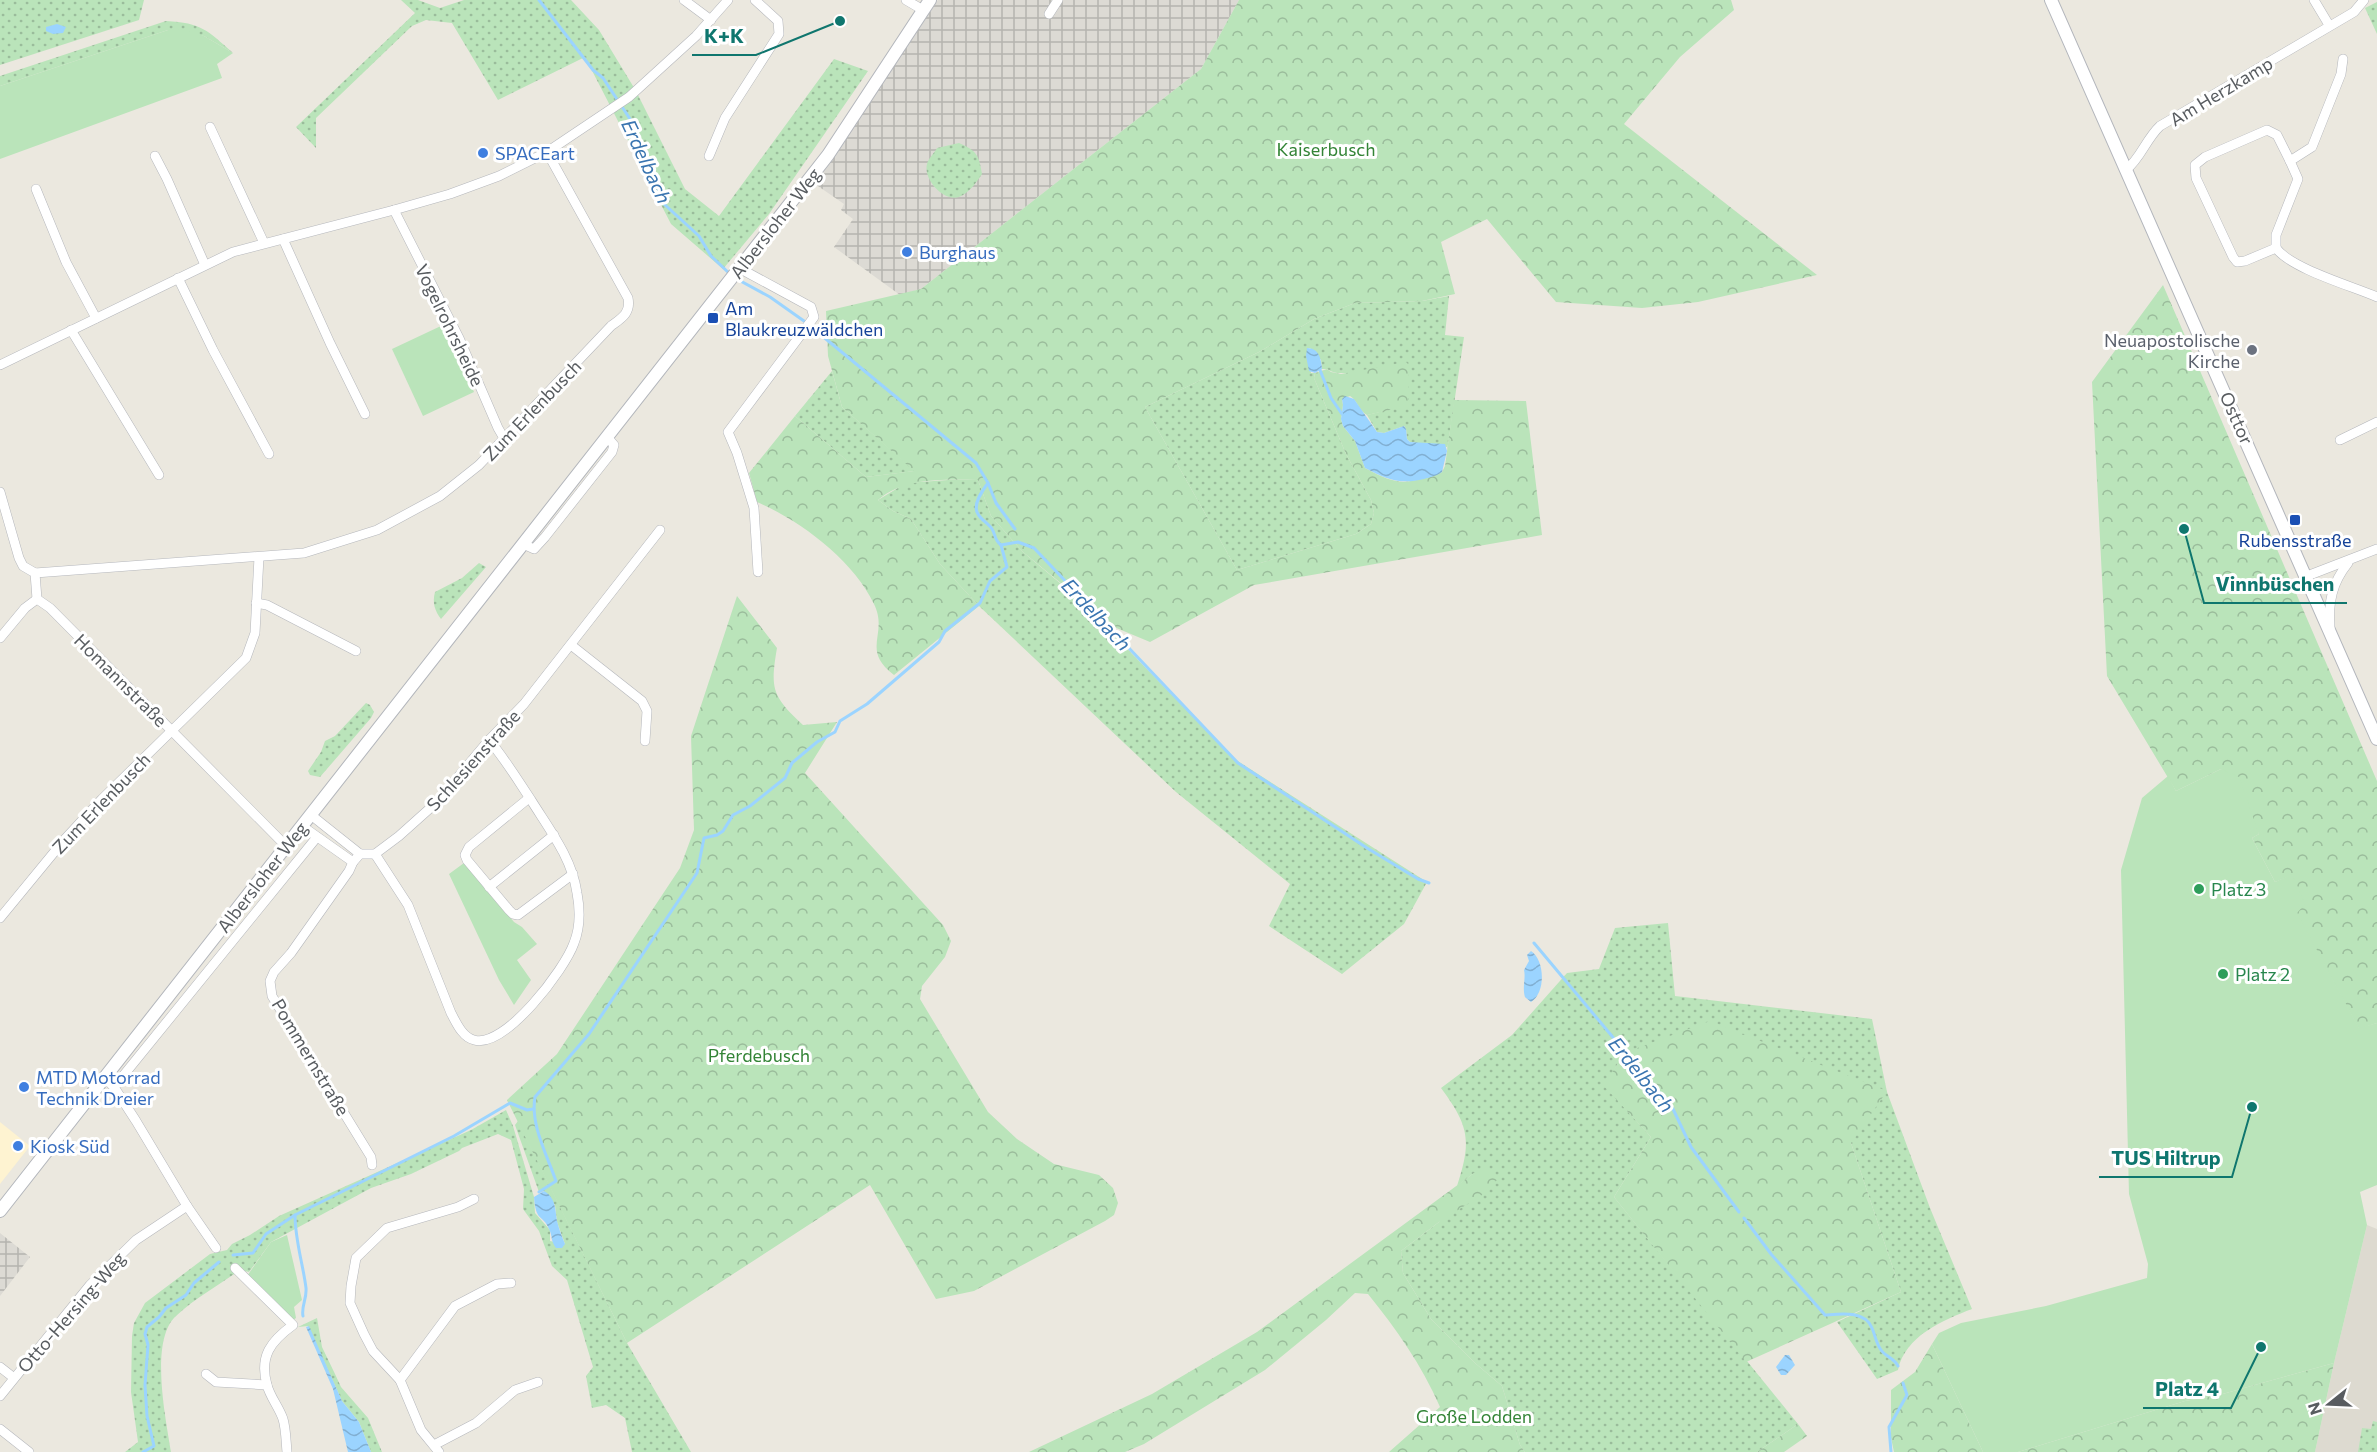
<svg xmlns="http://www.w3.org/2000/svg" width="2377" height="1452" font-family="Commissioner,sans-serif">
	<style>
		.commercial { fill: #fef3d1 }
		.industrial { fill: url(#industrial-grid) }
		.education { fill: #dddad0 }
		.grass { fill: url(#grass-dots) }
		.forest { fill: url(#forest-crowns) }
		.green { fill: #bae4ba }
		.water { fill: url(#water-waves) }
		.lines { fill: none; stroke-linecap: round; stroke-linejoin: round }
		.stream { stroke: #9bd4ff; stroke-width: 3 }
		.street-casing { stroke: #b5b7bc; stroke-width: 10 }
		.secondary-casing { stroke: #b3b6bc; stroke-width: 14 }
		.street { stroke: #fff; stroke-width: 9 }
		.secondary { stroke: #fff; stroke-width: 12 }
		.shop-dot { fill: #3f7fe0; stroke: #fff; stroke-width: 2 }
		.transit-dot { fill: #1a4fb4; stroke: #fff; stroke-width: 2 }
		.worship-dot { fill: #6b7280; stroke: #fff; stroke-width: 2 }
		.leisure-dot { fill: #2e9e5b; stroke: #fff; stroke-width: 2 }
		.labels { text-anchor: middle; dominant-baseline: central; stroke-width: 6; stroke-linejoin: round; paint-order: stroke }
		.street-label { font-size: 18px; fill: #585c60; stroke: #fff }
		.park-label { font-size: 18px; fill: #338436; stroke: #fff }
		.shop-label { font-size: 18px; fill: #366cbe; stroke: #fff; text-anchor: start }
		.transit-label { font-size: 18px; fill: #164399; stroke: #fff; text-anchor: start }
		.worship-label { font-size: 18px; fill: #5b616d; stroke: #fff; text-anchor: end }
		.leisure-label { font-size: 18px; fill: #27864d; stroke: #fff; text-anchor: start }
		.water-label { font-size: 20px; font-style: italic; fill: #3a75b0; stroke: #fff }
		.leader { fill: none; stroke: #0f766e; stroke-width: 2 }
		.callout-dot { fill: #0f766e; stroke: #fff; stroke-width: 2 }
		.callout-label { font-size: 20px; text-anchor: middle; font-weight: bold; fill: #0f766e; stroke: #fff; stroke-width: 6; stroke-linejoin: round; paint-order: stroke }
	</style>
	<defs>
		<pattern id="industrial-grid" width="8" height="8" patternUnits="userSpaceOnUse" patternTransform="scale(1.5)"><rect width="8" height="8" fill="#dcdad4"/><path d="M0 4h8M4 0v8" fill="none" stroke="#b5b4af"/></pattern>
		<pattern id="grass-dots" width="8" height="8" patternUnits="userSpaceOnUse" patternTransform="scale(1.5)"><rect width="8" height="8" fill="#bae4ba"/><path d="M2 2h.1M6 6h.1" fill="none" stroke="#9abc9b" stroke-width="1.8" stroke-linecap="round"/></pattern>
		<pattern id="forest-crowns" width="20" height="18" patternUnits="userSpaceOnUse" patternTransform="scale(1.5)"><rect width="20" height="18" fill="#bae4ba"/><path d="M2 6a3 3 0 1 1 6 0M12 15a3 3 0 1 1 6 0" fill="none" stroke="#9abc9b"/></pattern>
		<pattern id="water-waves" width="16" height="10" patternUnits="userSpaceOnUse" patternTransform="scale(1.5)"><rect width="16" height="10" fill="#9bd4ff"/><path d="M0 5q4-4 8 0t8 0" fill="none" stroke="#81afd2"/></pattern>
	</defs>
	<rect width="100%" height="100%" fill="#ebe8df"/>
	<path class="commercial" d="M0,1122l30,24 -30,38z"/>
	<g class="industrial">
		<path d="M938,0h301l-38,69 -280,220 -21,6 -66,-48 19,-28 -12,-9 3,-6 -29,-20z"/>
		<path d="M0,1233l30,24 -30,39z"/>
	</g>
	<path class="education" d="M2367,1225l10,4v223h-62l19,-89z"/>
	<g class="grass">
		<path d="M0,0h144l-5,20 -139,45z"/>
		<path d="M401,0h17l22,8 24,-8h107l28,30 37,61 49,98 34,27 115,-157 34,12 -99,143 -46,55 -52,-45 -86,-167 -87,43 -46,-77 -26,-3 -14,6 -96,92v30l-20,-21 119,-114z"/>
		<path d="M2377,2v32l-12,-26z"/>
		<path d="M166,21c36,2 41,9 67,32l-29,-17 -36,-6 -168,56v-10z"/>
		<path d="M959,143c18,8 20,12 23,31 -6,9 -13,19 -23,23 -16,5 -36,-18 -32,-33 1,-5 8,-12 10,-16z"/>
		<path d="M1449,296l-4,39 19,2 -17,114v-4l-37,-5 -3,-3 -1,-10 -2,-3 -20,7 -7,-1 -10,-17 41,-10c-18,-9 -36,-23 -54,-30 -9,-4 -18,1 -27,-6h-5l-1,-9 -11,-12h-3l4,25h4l-1,5 32,76 25,46 3,13 -3,11 -15,10 -119,36 -92,-163 114,-55 55,-33 41,-16 67,-2z"/>
		<path d="M832,371l10,36 73,64 -49,6 -71,-61z"/>
		<path d="M948,480h30l13,36 32,36 56,47 154,159 194,124 -23,42 -62,50 -73,-48 21,-42 -114,-92 -197,-186 -39,-42 -29,-45 -18,-8 -15,-11 28,-17z"/>
		<path d="M479,563l7,4 -45,52c-6,-8 -9,-16 -6,-27l27,-14z"/>
		<path d="M366,703l4,2 4,7 -3,6 -51,59 -10,-2 -2,-4 13,-19 4,-11 10,-5z"/>
		<path d="M1668,923l7,73 197,23 15,73 43,116 42,101c-29,11 -67,27 -74,61l-21,9 -40,-57 64,-30 -50,-149 -227,-90 -19,33 46,51 -37,60 184,227 -41,28h-232l-5,-7 -18,-59 -27,-23 -44,-44 -28,-46 -2,-22 38,-29 35,-49 -17,13c15,-46 12,-60 -16,-98l71,-53 55,-62 32,-4 16,-41z"/>
		<path d="M506,1110l7,16 21,71 1,16 15,17v11l15,3 -8,-22 -2,-17 -11,-14 -5,1 -24,-67 3,-4 109,222 64,109h-59l-7,-34 -19,-13 -14,3 -6,-32 7,-9 -26,-87 -15,-14 -13,-35 -16,-22 1,-20 -13,-49 -13,-6 -36,14 -3,3 -48,23 -40,14 -100,54 -22,30 -9,-2c-21,15 -45,28 -64,46 -27,24 -10,104 -5,136h-46l13,-10 -7,-50 1,-56 2,-13 11,-20 65,-49 17,-4 5,-6 18,-9 29,-19 192,-86z"/>
		<path d="M317,1318l5,29 13,27 6,13 27,31 14,34h-11l-12,-30 -17,-21 -34,-75 -10,1z"/>
		<path d="M2373,1421l4,1v30h-19l4,-24 9,1z"/>
	</g>
	<g class="forest">
		<path d="M1239,0h492l3,10 -54,47 -56,67 193,151 -119,27 -56,6 -86,-6 -69,-83 -46,23 14,52 -33,7 -67,2 -41,16 -55,33 -114,55 92,163 119,-36 15,-10 3,-11 -3,-13 -25,-46 -32,-76 1,-5 12,-4 4,3 10,2 65,-12 3,3 -1,41 -41,9c-8,-4 -9,-14 -17,-19l-8,3 1,6 -2,14 2,7 12,15 10,27c35,19 40,16 77,4l3,-6 9,-66 72,1 16,134 -288,50 -104,57 -36,-15 -91,-75 -32,-36 -13,-36c-34,0 -73,-3 -100,20l15,11 18,8 29,45 39,42 -85,69c-34,-26 -5,-40 -20,-71 -21,-44 -73,-83 -117,-102l-8,-29 46,-57 71,61 48,-6 -72,-64 -14,-51 -2,-45 95,-22 280,-220z"/>
		<path d="M2163,285l214,496v242l-18,6 -63,-116 -4,-38 -17,7 -23,-44 7,-4 -38,-65 -45,22 -69,-115 -15,-294z"/>
		<path d="M737,596l40,52c-7,41 -5,48 26,77l34,-3 -32,51 138,152 8,16 -6,16 -23,29 -2,13 68,113 29,27 37,25 45,11 14,13 5,15 -4,12 -9,6 -131,70 -38,8 -66,-114 -243,158 -120,-243 50,-46 123,-186 14,-38 -3,-94z"/>
		<path d="M1710,1021l177,70 -36,52 50,149 -155,70 -132,-165 37,-60 -47,-51 20,-33z"/>
		<path d="M1487,1170l10,10 -12,13 -46,29 -38,29 2,22 28,46 44,44 27,23 18,59 5,7h-136l51,-45c-19,-43 -43,-77 -72,-113l-13,-1 -29,27 -61,50 -121,74 -19,8h-96l123,-58 105,-62 217,-159z"/>
		<path d="M1932,1344l51,108h-89l-3,-14v-48l24,-18z"/>
		<path d="M2334,1363l-19,89h-297l167,-51 34,-6z"/>
		<path d="M1798,1424l9,12 -23,16h-27z"/>
	</g>
	<g class="green">
		<path d="M183,29l21,7 29,17 -16,11 5,14 -222,81v-73l168,-56z"/>
		<path d="M443,325l31,67 -51,24 -31,-67z"/>
		<path d="M2221,769l18,8 20,57 -7,4 23,44 17,-8 13,30 -8,9 62,115 18,-5v162l-17,7 7,33 -33,138 -115,32 -34,6 -167,51h-35l-51,-108 7,-11 22,-10 85,-17 101,-28 1,-14 -19,-70 -8,-324 21,-72 26,-22 8,15z"/>
		<path d="M464,863l50,59 8,5 15,17 -20,16 14,20 -17,25 -15,-25 -50,-106z"/>
		<path d="M287,1235l15,65 -8,7 2,11 -3,2 -46,-44 24,-34z"/>
	</g>
	<g class="water">
		<path d="M57,24l9,3 -3,6 -10,1 -7,-3v-4z"/>
		<path d="M1307,348c12,0 14,11 15,21l-7,4 -6,-2 -3,-15z"/>
		<path d="M1345,396l9,3 23,33 7,1 20,-7 2,3 1,10 3,3 35,2 2,7 -5,21c-5,4 -12,5 -18,7 -24,6 -38,0 -59,-11l-10,-27 -12,-15 -2,-7 2,-14 -1,-6z"/>
		<path d="M1531,951c14,9 15,42 0,51l-6,-5c-3,-9 1,-19 -1,-27l5,-9 -2,-6z"/>
		<path d="M544,1191c12,7 11,18 13,30 2,8 5,16 8,23l-3,4h-6c-6,-8 -3,-11 -7,-19 -7,-16 -13,-6 -15,-32z"/>
		<path d="M309,1326l33,75 17,21 12,30h-23l-15,-63 -27,-62z"/>
		<path d="M1785,1355h4l6,10 -9,10h-5l-5,-8z"/>
	</g>
	<g class="lines">
		<g class="stream">
			<path d="M539,0l54,70 10,8 31,47 30,79 35,32 12,20 19,18"/>
			<path d="M735,278l35,19 34,24"/>
			<path d="M815,330l161,133 12,20c-6,8 -16,22 -10,31 3,6 10,9 14,15 4,6 2,11 9,16l17,-3 16,6 204,215 129,85 51,31 11,4"/>
			<path d="M1320,370l11,28 11,16"/>
			<path d="M988,483l8,20 19,26"/>
			<path d="M1534,943l139,166 18,38 48,65"/>
			<path d="M539,1192l17,-11c-9,-26 -26,-57 -21,-84l54,-63 108,-161 7,-35 13,-3 6,-4 10,-16 17,-9 35,-28 7,-15 25,-21 18,-10 5,-11 27,-17 72,-62 6,-11 35,-28 10,-22 17,-14 -6,-22"/>
			<path d="M295,1215c0,25 8,49 11,73 1,11 -5,18 -3,28"/>
			<path d="M1744,1218l27,36 54,61c15,-1 40,-5 47,13 3,7 4,15 9,22 5,7 13,8 17,16"/>
			<path d="M233,1255l20,-2 13,-19 29,-19 159,-79 56,-33 17,7 6,-1"/>
			<path d="M143,1452l11,-6 -7,-30 -2,-31 3,-40 -3,-11 2,-7 12,-10 7,-9 20,-13 8,-12 25,-21"/>
			<path d="M1891,1452l-2,-25 18,-32 -4,-12"/>
		</g>
		<defs>
			<g id="street">
				<path d="M684,0l27,20"/>
				<path d="M906,0l17,10"/>
				<path d="M2314,0l15,25"/>
				<path d="M1049,14l9,-14"/>
				<path d="M210,127l54,116"/>
				<path d="M155,156l12,23 38,86"/>
				<path d="M709,156l16,-38 54,-84 -1,-13 -23,-21"/>
				<path d="M2290,161l-13,-26 -10,-5 -62,27 -10,8 1,13 37,79 4,5 8,-1 31,-13c15,21 79,39 101,49"/>
				<path d="M2126,170c15,-12 20,-31 34,-44l194,-114 10,-12"/>
				<path d="M36,189l30,73 30,56"/>
				<path d="M394,210l65,128 39,90 7,12"/>
				<path d="M283,239l47,104 35,71"/>
				<path d="M2276,248v-13l22,-56 -8,-18 22,-14 29,-73 2,-15"/>
				<path d="M739,268l72,39 3,10 -86,115 9,21 17,55 4,64"/>
				<path d="M178,278l35,72 56,104"/>
				<path d="M71,330l88,145"/>
				<path d="M0,365l233,-113 161,-42 56,-16 49,-18 48,-24 82,-55 67,-61 32,-36"/>
				<path d="M2340,440l37,-18"/>
				<path d="M0,492l19,66 4,8 12,7 2,26 13,9 236,238"/>
				<path d="M523,544l11,5 11,-12 67,-85 2,-7 -7,-8"/>
				<path d="M35,573l269,-20 73,-23 63,-34 39,-31 132,-139c11,-8 20,-13 17,-28l-81,-146"/>
				<path d="M2307,576l70,-27"/>
				<path d="M256,603l11,2 89,46"/>
				<path d="M2330,628c-2,-26 2,-45 18,-65"/>
				<path d="M0,638l25,-30 12,-9"/>
				<path d="M571,645l71,56 5,10 -2,30"/>
				<path d="M529,798l-60,49 -4,8 2,5 42,50 4,4 5,1 55,-41"/>
				<path d="M311,815l49,39"/>
				<path d="M302,826l51,36"/>
				<path d="M375,854l33,51 43,108c5,9 11,24 23,27 31,9 91,-71 100,-97 6,-15 6,-34 3,-50 -5,-35 -28,-64 -46,-93 -14,-21 -26,-41 -42,-60"/>
				<path d="M489,887l65,-52"/>
				<path d="M0,918l65,-79 37,-40 144,-141 9,-25 4,-76"/>
				<path d="M114,1087l203,-250"/>
				<path d="M372,1165l-1,-8 -99,-161 -2,-15 4,-9 17,-19 58,-82 4,-9 7,-8h15l24,-18 38,-34 52,-62 35,-36 136,-174"/>
				<path d="M187,1206l29,42"/>
				<path d="M235,1268l58,57c-22,16 -34,31 -26,60 3,12 12,22 16,34 3,10 3,23 4,33"/>
				<path d="M0,1367l14,11"/>
				<path d="M206,1374l10,8 51,3"/>
				<path d="M400,1380l55,-74 42,-22 14,-1"/>
				<path d="M0,1396l90,-111 46,-45 51,-34 -51,-85 -22,-34 -10,-10"/>
				<path d="M0,1429l29,23"/>
				<path d="M434,1445l42,-22 39,-33 23,-8"/>
				<path d="M439,1452l-18,-22 -21,-50 -27,-29 -9,-17 -14,-31 1,-17 5,-28 31,-30 71,-21 16,-8"/>
			</g>
			<g id="secondary">
				<path d="M2051,0l326,739"/>
				<path d="M0,1211l828,-1056 102,-155"/>
			</g>
		</defs>
		<use href="#street" class="street-casing"/>
		<use href="#secondary" class="secondary-casing"/>
		<use href="#street" class="street"/>
		<use href="#secondary" class="secondary"/>
	</g>
	<g class="shop-dot">
		<circle cx="483" cy="153" r="6"/>
		<circle cx="907" cy="252" r="6"/>
		<circle cx="24" cy="1087" r="6"/>
		<circle cx="18" cy="1146" r="6"/>
	</g>
	<g class="transit-dot">
		<rect x="707" y="312" width="12" height="12" rx="3"/>
		<rect x="2289" y="514" width="12" height="12" rx="3"/>
	</g>
	<circle class="worship-dot" cx="2252" cy="350" r="6"/>
	<g class="leisure-dot">
		<circle cx="2199" cy="889" r="6"/>
		<circle cx="2223" cy="974" r="6"/>
	</g>
	<g class="labels">
		<g class="street-label">
			<text transform="translate(2221 91) rotate(-31)">Am Herzkamp</text>
			<text transform="translate(775 223) rotate(-52)">Albersloher Weg</text>
			<text transform="translate(450 325) rotate(64)">Vogelrohrsheide</text>
			<text transform="translate(532 410) rotate(-46)">Zum Erlenbusch</text>
			<text transform="translate(2237 418) rotate(66)">Osttor</text>
			<text transform="translate(121 680) rotate(45)">Homannstraße</text>
			<text transform="translate(473 760) rotate(-48)">Schlesienstraße</text>
			<text transform="translate(101 803) rotate(-46)">Zum Erlenbusch</text>
			<text transform="translate(262 877) rotate(-52)">Albersloher Weg</text>
			<text transform="translate(311 1057) rotate(59)">Pommernstraße</text>
			<text transform="translate(71 1312) rotate(-49)">Otto-Hersing-Weg</text>
		</g>
		<g class="park-label">
			<text x="1326" y="149">Kaiserbusch</text>
			<text x="759" y="1055">Pferdebusch</text>
			<text x="1474" y="1416">Große Lodden</text>
		</g>
		<g class="shop-label">
			<text x="495" y="153">SPACEart</text>
			<text x="919" y="252">Burghaus</text>
			<text x="36" y="1077">MTD Motorrad<tspan x="36" dy="21">Technik Dreier</tspan></text>
			<text x="30" y="1146">Kiosk Süd</text>
		</g>
		<g class="transit-label">
			<text x="725" y="308">Am<tspan x="725" dy="21">Blaukreuzwäldchen</tspan></text>
			<text x="2295" y="540" text-anchor="middle">Rubensstraße</text>
		</g>
		<g class="worship-label">
			<text x="2240" y="340">Neuapostolische<tspan x="2240" dy="21">Kirche</tspan></text>
		</g>
		<g class="leisure-label">
			<text x="2211" y="889">Platz 3</text>
			<text x="2235" y="974">Platz 2</text>
		</g>
		<g class="water-label">
			<text transform="translate(647 161) rotate(65)">Erdelbach</text>
			<text transform="translate(1097 614) rotate(47)">Erdelbach</text>
			<text transform="translate(1642 1074) rotate(51)">Erdelbach</text>
		</g>
	</g>
	<path class="leader" d="M840 21L756 55H692M2184 529L2204 603H2347M2252 1107L2232 1177H2099M2261 1347L2231 1408H2143"/>
	<g class="callout-dot">
		<circle cx="840" cy="21" r="6"/>
		<circle cx="2184" cy="529" r="6"/>
		<circle cx="2252" cy="1107" r="6"/>
		<circle cx="2261" cy="1347" r="6"/>
	</g>
	<g class="callout-label">
		<text x="724" y="43">K+K</text>
		<text x="2275" y="591">Vinnbüschen</text>
		<text x="2166" y="1165">TUS Hiltrup</text>
		<text x="2187" y="1396">Platz 4</text>
	</g>
	<g transform="translate(2329 1404) rotate(252)" stroke="#ffffff" stroke-width="4.5" paint-order="stroke">
	<path d="M0-4.5L10 22L0 15L-10 22Z" fill="#585c60"/>
	<text y="-9" font-size="16" font-weight="bold" text-anchor="middle" fill="#585c60">N</text>
	</g>
</svg>
